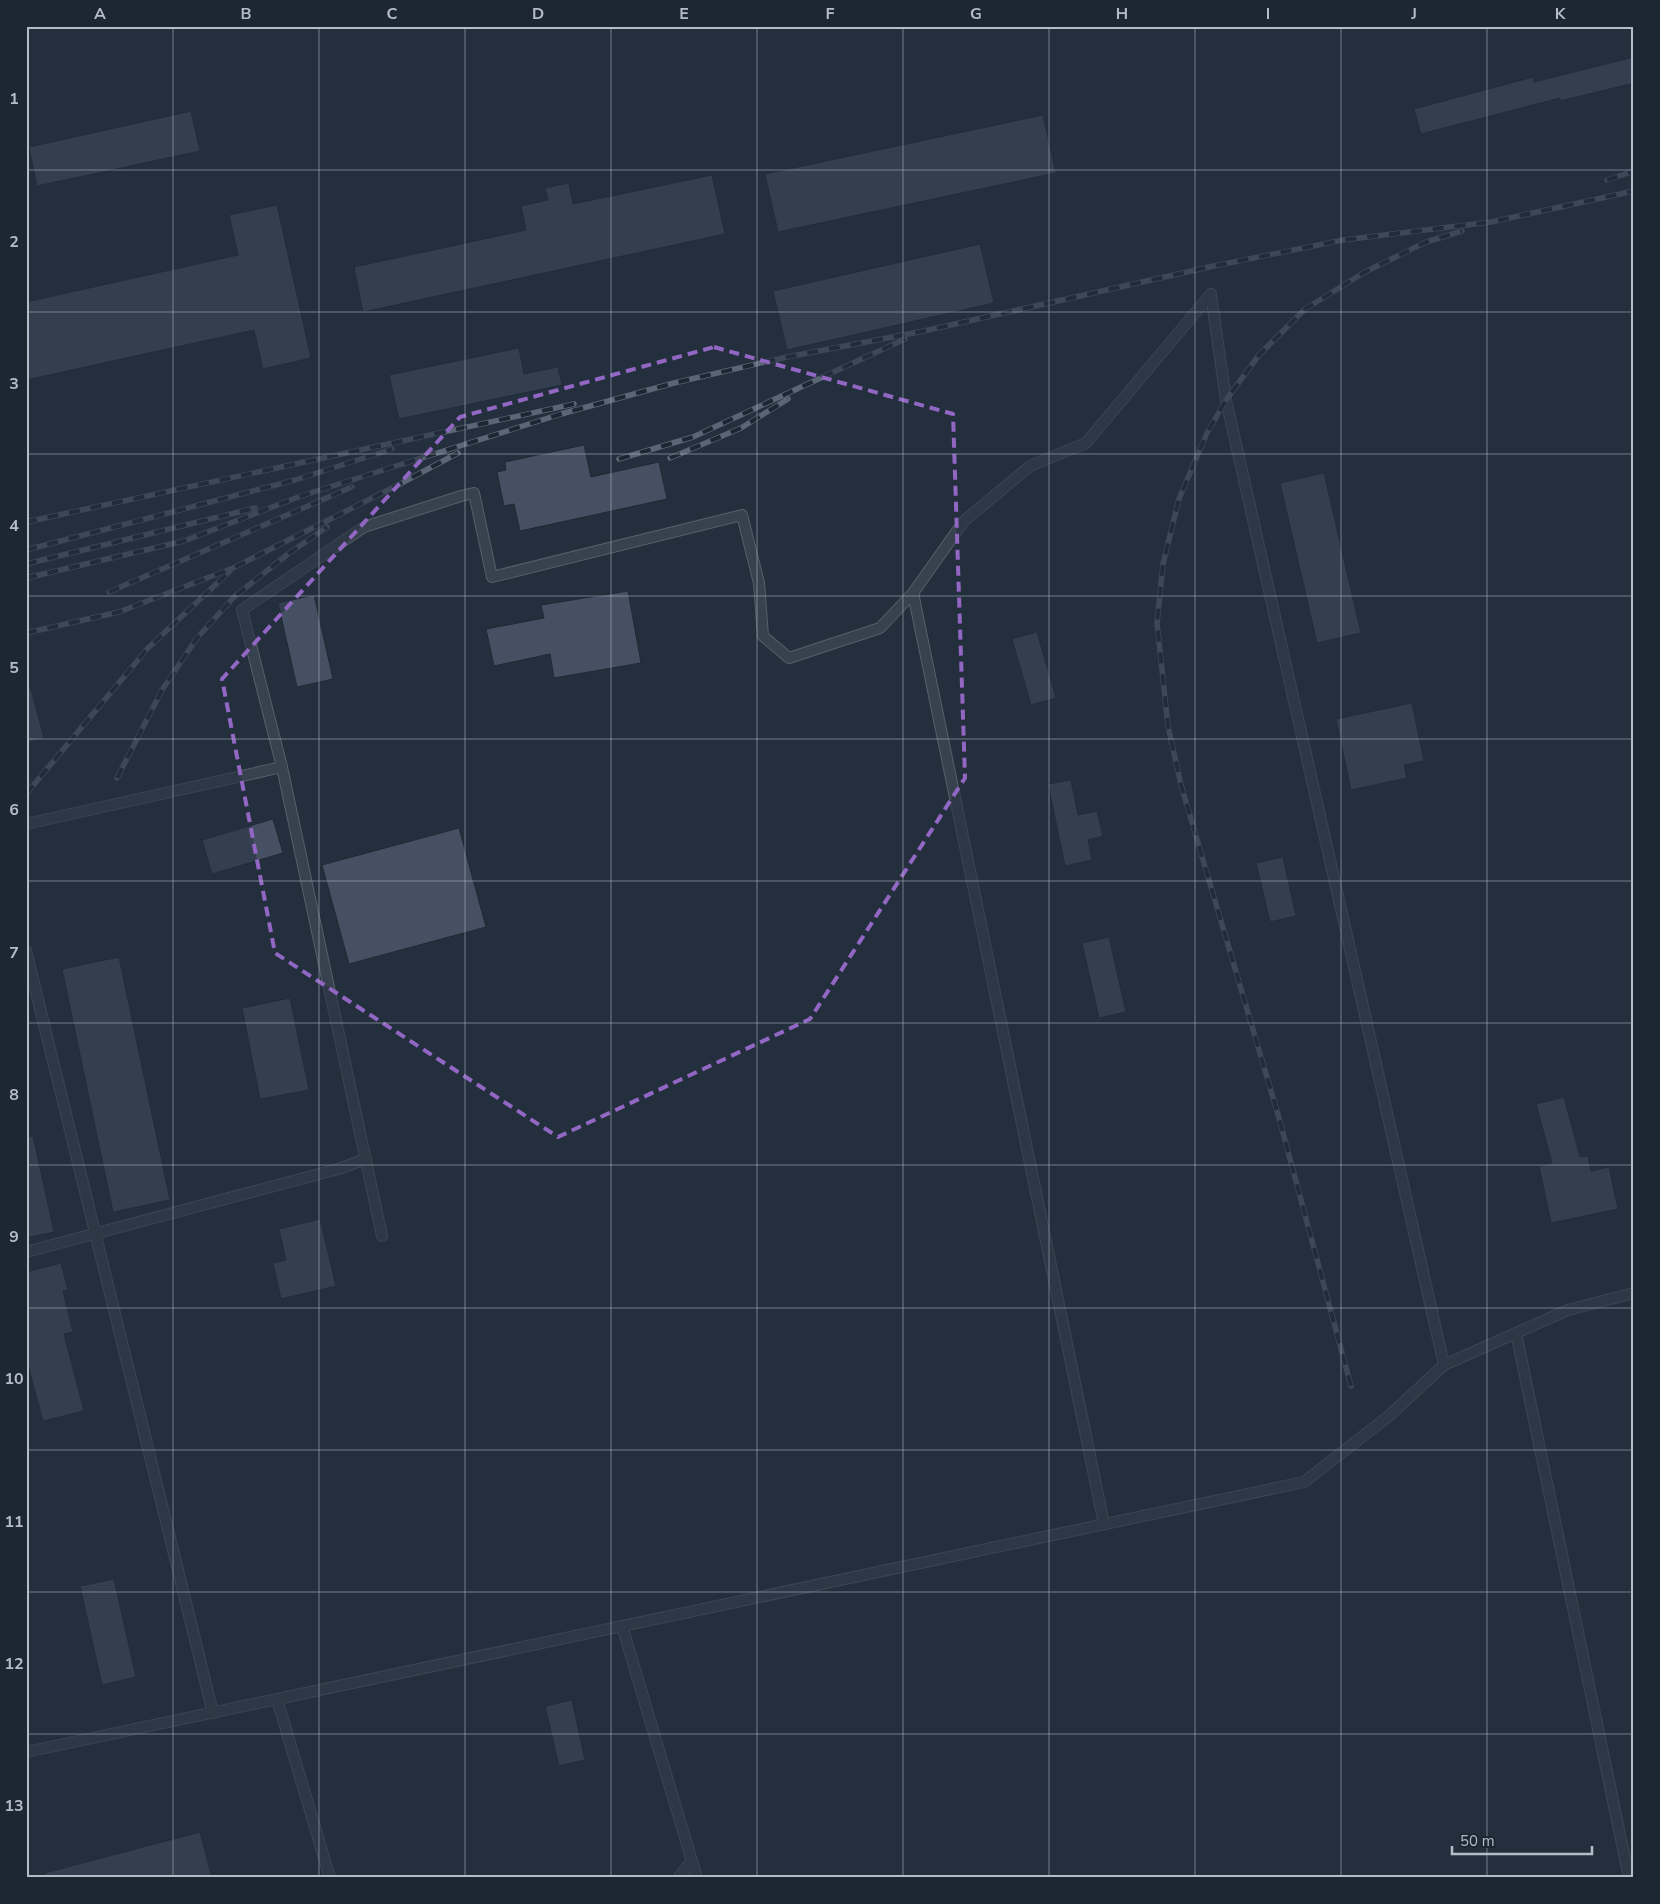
<svg xmlns="http://www.w3.org/2000/svg" width="1660" height="1904" font-family="'Nunito Sans',sans-serif">
	<style>
		.building { fill: #455162; stroke: #1f2835 }
		.lines { fill: none; stroke-linecap: round; stroke-linejoin: round }
		.lane-casing { stroke: #565f6c; stroke-width: 12 }
		.lane { stroke: #38414e; stroke-width: 10 }
		.rail-casing { stroke: #5a6575; stroke-width: 5.5 }
		.rail { stroke: #1d2633; stroke-width: 4; stroke-dasharray: 11; stroke-linecap: butt }
		.marked { fill: none; stroke: #9266c3; stroke-width: 4; stroke-dasharray: 10 6; stroke-linejoin: round }
		.grid { fill: none; stroke: #b4bcc9; stroke-width: 1; stroke-opacity: 0.55 }
		.neatline { fill: none; stroke: #b4bcc9; stroke-width: 2 }
		.grid-label { font-size: 16px; text-anchor: middle; font-weight: bold; fill: #b4bcc9 }
	</style>
	<rect width="100%" height="100%" fill="#242f3e"/>
	<g class="building">
		<path d="M1634,57v26l-74,18v-3l-139,36 -7,-25 119,-32 1,5z"/>
		<path d="M191,111l9,40 -163,35 -8,-39z"/>
		<path d="M1043,115l13,58 -278,59 -13,-58z"/>
		<path d="M712,175l13,59 -362,78 -9,-45 172,-37 -5,-24 27,-6 -3,-12 24,-5 4,21z"/>
		<path d="M277,205l34,153 -48,11 -9,-39 -228,50v-78l212,-47 -9,-40z"/>
		<path d="M980,244l14,59 -207,47 -14,-59z"/>
		<path d="M519,348l5,26 34,-7 4,18 -163,34 -10,-44z"/>
		<path d="M584,445l7,32 68,-15 8,37 -147,32 -6,-27 -10,2 -7,-34 9,-2 -1,-8z"/>
		<path d="M1324,473l37,160 -44,10 -37,-160z"/>
		<path d="M628,591l13,72 -87,15 -4,-24 -56,12 -8,-37 58,-11 -3,-13z"/>
		<path d="M314,595l19,84 -36,8 -19,-84z"/>
		<path d="M1037,632l19,66 -25,7 -19,-66z"/>
		<path d="M26,689h5l13,49 -18,5z"/>
		<path d="M1412,703l12,58 -20,4 3,13 -56,12 -15,-71z"/>
		<path d="M1071,780l7,35 19,-4 6,25 -15,4 4,20 -27,6 -17,-82z"/>
		<path d="M273,819l10,34 -71,21 -10,-34z"/>
		<path d="M459,828l27,99 -137,37 -27,-99z"/>
		<path d="M1283,857l13,59 -26,6 -14,-59z"/>
		<path d="M1109,937l17,75 -27,6 -17,-75z"/>
		<path d="M119,957l51,243 -57,12 -51,-243z"/>
		<path d="M290,998l19,92 -49,9 -18,-91z"/>
		<path d="M1564,1097l16,60 8,-1 3,15 18,-4 9,42 -67,14 -12,-57 13,-3 -16,-59z"/>
		<path d="M33,1136l21,96 -28,6v-101z"/>
		<path d="M320,1219l16,67 -55,13 -8,-36 13,-3 -7,-31z"/>
		<path d="M61,1263l7,27 -5,1 10,41 -9,2 20,77 -41,10 -17,-63v-86z"/>
		<path d="M114,1579l22,98 -34,8 -22,-99z"/>
		<path d="M572,1700l13,60 -26,6 -14,-60z"/>
		<path d="M200,1832l12,46h-166l-1,-5z"/>
	</g>
	<g class="lines">
		<defs>
			<g id="lane">
				<path d="M913,593l191,931"/>
				<path d="M282,767l-40,-157 122,-83 97,-31 13,-3 18,84 250,-62 17,68 4,53 26,22 91,-30 33,-35 51,-72 66,-55 56,-23 125,-149"/>
				<path d="M26,824l256,-57 100,469"/>
				<path d="M26,951l187,762"/>
				<path d="M26,1252l312,-83 28,-10"/>
				<path d="M1516,1333l113,545"/>
				<path d="M1444,1365l124,-55 66,-17"/>
				<path d="M622,1626l75,252"/>
				<path d="M277,1699l53,179"/>
				<path d="M26,1752l1278,-270 86,-67 54,-50 -218,-965 -15,-106"/>
				<path d="M678,1878l14,-17"/>
			</g>
		</defs>
		<use href="#lane" class="lane-casing"/>
		<use href="#lane" class="lane"/>
		<defs>
			<g id="rail">
				<path d="M1607,180l27,-9"/>
				<path d="M670,458l71,-30 47,-29"/>
				<path d="M619,459l74,-22 212,-98"/>
				<path d="M26,522l548,-118"/>
				<path d="M26,550l269,-70 97,-31"/>
				<path d="M26,564l229,-56"/>
				<path d="M26,578l158,-37 117,-45 260,-82 113,-31 113,-26 137,-26 285,-64 134,-27 148,-18 143,-31"/>
				<path d="M109,592l243,-105"/>
				<path d="M26,633l93,-21 114,-44 163,-82 62,-33"/>
				<path d="M117,778l45,-88 35,-52 37,-41 54,-43 39,-27"/>
				<path d="M26,794l122,-146 82,-77"/>
				<path d="M1351,1386l-72,-268 -98,-333 -13,-59 -11,-103 6,-59 16,-65 28,-66 19,-33 33,-45 46,-46 60,-37 61,-30 36,-11"/>
			</g>
		</defs>
		<use href="#rail" class="rail-casing"/>
		<use href="#rail" class="rail"/>
	</g>
	<path d="M0 0H1660V1904H0ZM714,347l239,67 12,364 -155,241 -252,118 -283,-184 -53,-274 238,-262z" fill="#242f3e" fill-opacity=".55" fill-rule="evenodd"/>
	<path class="marked" d="M714,347l239,67 12,364 -155,241 -252,118 -283,-184 -53,-274 238,-262z"/>
	<path class="grid" d="M173,26v1852M319,26v1852M465,26v1852M611,26v1852M757,26v1852M903,26v1852M1049,26v1852M1195,26v1852M1341,26v1852M1487,26v1852M26,170h1608M26,312h1608M26,454h1608M26,596h1608M26,739h1608M26,881h1608M26,1023h1608M26,1165h1608M26,1308h1608M26,1450h1608M26,1592h1608M26,1734h1608"/>
	<rect width="1660" height="1904" fill="none" stroke="#1d2633" stroke-width="55"/>
	<path d="M1452 1846v8h140v-8" fill="none" stroke="#b4bcc9" stroke-width="2.5"/>
	<text x="1460" y="1846" font-size="15" fill="#b4bcc9" stroke="#1d2633" stroke-width="4" paint-order="stroke">50 m</text>
	<rect x="28" y="28" width="1604" height="1848" class="neatline"/>
	<g class="grid-label">
		<text x="100" y="19">A</text>
		<text x="246" y="19">B</text>
		<text x="392" y="19">C</text>
		<text x="538" y="19">D</text>
		<text x="684" y="19">E</text>
		<text x="830" y="19">F</text>
		<text x="976" y="19">G</text>
		<text x="1122" y="19">H</text>
		<text x="1268" y="19">I</text>
		<text x="1414" y="19">J</text>
		<text x="1560" y="19">K</text>
		<text x="14" y="104">1</text>
		<text x="14" y="247">2</text>
		<text x="14" y="389">3</text>
		<text x="14" y="531">4</text>
		<text x="14" y="673">5</text>
		<text x="14" y="815">6</text>
		<text x="14" y="958">7</text>
		<text x="14" y="1100">8</text>
		<text x="14" y="1242">9</text>
		<text x="14" y="1384">10</text>
		<text x="14" y="1527">11</text>
		<text x="14" y="1669">12</text>
		<text x="14" y="1811">13</text>
	</g>
</svg>
